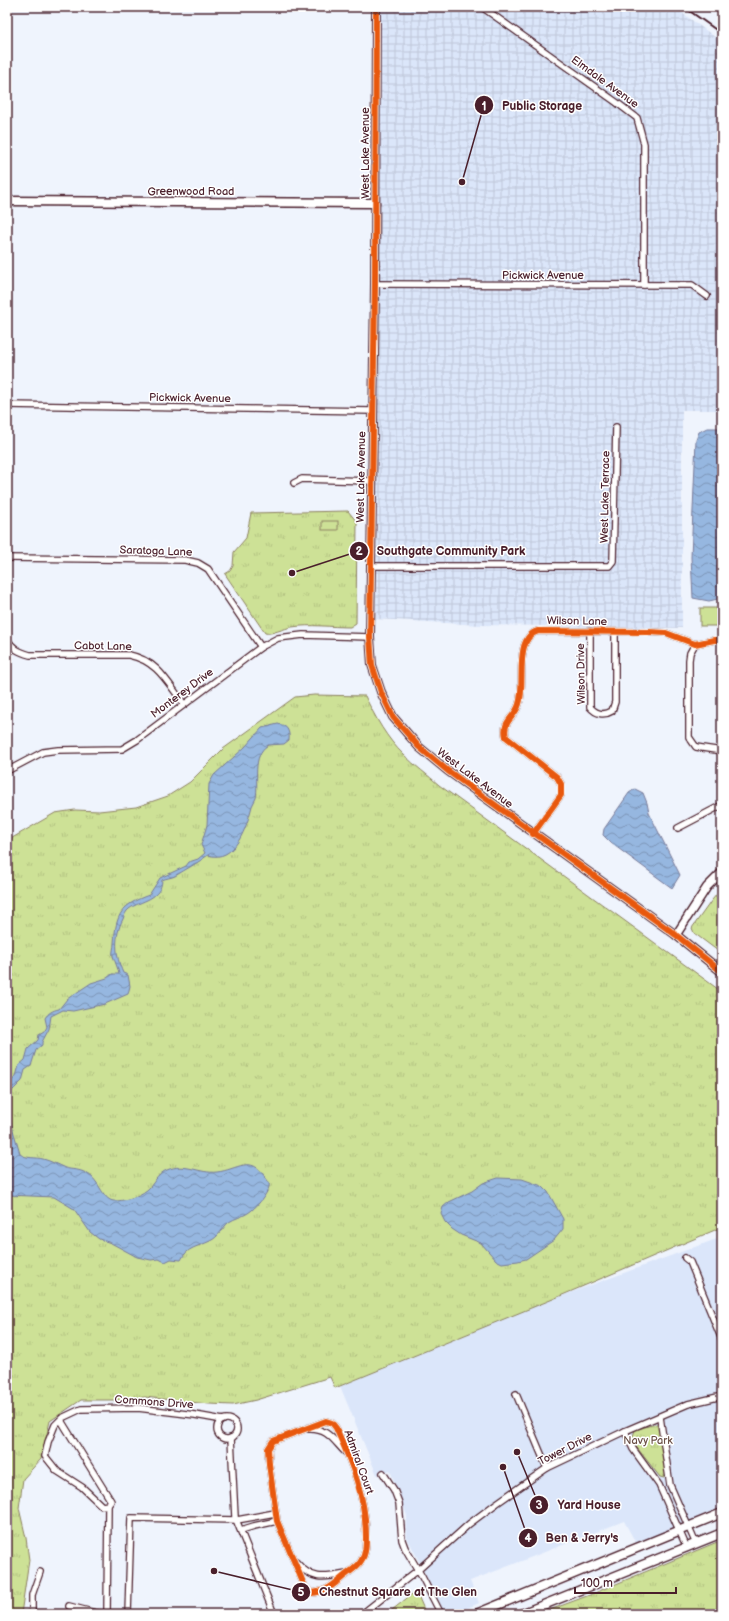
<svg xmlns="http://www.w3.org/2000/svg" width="729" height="1621" font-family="'Balsamiq Sans',sans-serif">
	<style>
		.built { fill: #dbe6fa }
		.industrial { fill: url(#industrial-grid) }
		.grass { fill: url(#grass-tufts); stroke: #8c8060 }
		.pitch { fill: #cde196; stroke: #8c8060 }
		.water { fill: url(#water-waves); stroke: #787a98 }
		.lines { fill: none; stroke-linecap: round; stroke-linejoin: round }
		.minor-casing { stroke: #4a1f2b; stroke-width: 8 }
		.tertiary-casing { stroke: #4a1f2b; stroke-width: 10 }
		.secondary-casing { stroke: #4a1f2b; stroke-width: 11 }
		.minor { stroke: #fff; stroke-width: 5.5 }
		.tertiary { stroke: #fff; stroke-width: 7 }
		.secondary { stroke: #fff; stroke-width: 8 }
		.rail { stroke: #4a1f2b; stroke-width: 2 }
		.cycleway-casing { stroke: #fff; stroke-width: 8 }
		.cycleway { stroke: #e8590c; stroke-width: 6 }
		.labels { text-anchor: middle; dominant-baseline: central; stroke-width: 3; stroke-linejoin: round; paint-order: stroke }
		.street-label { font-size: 11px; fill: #4a1f2b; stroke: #fff }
		.park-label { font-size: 11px; fill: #6b5046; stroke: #fff }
		.leader { fill: none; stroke: #4a1f2b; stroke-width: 1.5 }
		.callout-dot { fill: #4a1f2b; stroke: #fff; stroke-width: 1.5 }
		.mark-label { font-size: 12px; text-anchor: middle; font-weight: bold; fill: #fff }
		.callout-label { font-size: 12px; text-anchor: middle; font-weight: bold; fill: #4a1f2b; stroke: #fff; stroke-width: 3; stroke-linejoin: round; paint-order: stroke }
	</style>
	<defs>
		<pattern id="industrial-grid" width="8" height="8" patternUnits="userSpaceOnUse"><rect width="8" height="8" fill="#dbe6fa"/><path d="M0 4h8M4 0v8" fill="none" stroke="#bdc5d6"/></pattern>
		<pattern id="grass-tufts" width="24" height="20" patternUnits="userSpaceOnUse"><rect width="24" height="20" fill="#cde196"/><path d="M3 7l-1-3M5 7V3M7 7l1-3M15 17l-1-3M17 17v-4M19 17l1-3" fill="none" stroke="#b2c181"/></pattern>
		<pattern id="water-waves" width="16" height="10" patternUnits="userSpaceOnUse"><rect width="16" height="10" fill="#96b7e0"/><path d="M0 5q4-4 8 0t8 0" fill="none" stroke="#7c94b6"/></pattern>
	</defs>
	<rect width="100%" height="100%" fill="#eff4fd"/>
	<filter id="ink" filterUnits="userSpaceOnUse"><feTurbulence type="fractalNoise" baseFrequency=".025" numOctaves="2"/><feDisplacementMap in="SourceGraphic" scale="8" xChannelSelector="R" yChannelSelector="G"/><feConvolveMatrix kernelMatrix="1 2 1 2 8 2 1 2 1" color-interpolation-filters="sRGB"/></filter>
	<g filter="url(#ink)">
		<path class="built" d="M722,1237v242l-3,2 3,6v20l-85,38 -13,-24 -154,60 9,22 -25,11h-9l-38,-77v-21l-17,-46 -13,5 -37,-89 213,-87z"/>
		<path class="industrial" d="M381,7h293l45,33 3,4v366h-40v218l-202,-3 -104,-6z"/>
		<g class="grass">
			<path d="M348,511l9,11 -1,101 -6,4c-19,0 -39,-3 -58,0 -7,1 -22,8 -27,6l-40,-59 5,-3 3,-5 1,-14 12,-14 5,-25z"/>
			<path d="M314,695l51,1c10,21 22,43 39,59 11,11 24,20 35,30l283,207v235l-169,72 -218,89 -5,-11 -74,23 -23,5 -24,-1 -64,-7 -22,3h-42l-31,21 -9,38 -18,20 -4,29 7,30 3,22 -8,54h-14v-773l48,-28 20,-3 24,1 37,-4 32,-11 22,-14 33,-33 72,-52z"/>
			<path d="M722,888v66l-28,-21 -2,-5 20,-28z"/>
			<path d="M655,1424l5,3 7,46 -3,5 -4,-1 -26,-33 -2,-5 3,-9z"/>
			<path d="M722,1540v74h-183l48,-18z"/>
			<path d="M416,1591l10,23h-39z"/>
		</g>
		<g class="pitch">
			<rect x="322" y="521" width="16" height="9"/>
			<rect x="700" y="608" width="22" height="18"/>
		</g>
		<g class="water">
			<path d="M707,428h15v114l-5,27 5,29 -13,3 -16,-3 -2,-41 5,-117 3,-8z"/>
			<path d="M278,724c9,1 12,7 11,16l-5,4 -16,1c-17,11 -9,36 -12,53 -1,3 -3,5 -4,8 -5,20 -17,58 -44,49 -10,8 -22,14 -33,21 -4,2 -9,2 -13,4 -1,20 -21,20 -33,29 -3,2 -5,7 -6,10 -9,17 -8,36 0,54l5,2 2,11 -2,8 -23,10 -32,7 -10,-1 -12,6 -2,13 -7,13v3l-6,5 -5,16 -6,4 -3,11 -12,12 -1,23 11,38c6,5 16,3 23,5 8,2 15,6 22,9 7,2 14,1 21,5 15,7 16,30 31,28 11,-1 26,-6 33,-14 5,-6 9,-14 17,-17 18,-8 32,4 50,2 20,-2 34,-18 48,5 2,3 5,5 4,10 -3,9 -13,21 -21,26 -6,4 -13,5 -19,9 -7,6 -10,15 -19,19 -12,6 -23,6 -29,19l-10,-1 -6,3 -6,-3 -8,1 -14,-3 -26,-14 -12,-4 -9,-7 -16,-23 -20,-12 -47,-2v-111l9,-7 3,-12 6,-5 3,-11 10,-9 1,-5 5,-3 3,-5 -2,-9c3,-5 8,-8 14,-9l8,-10 24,-16 16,-5 5,-4h7c-1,-6 -4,-12 -6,-18 -1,-4 1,-8 1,-13 2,-29 7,-38 35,-48l11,-17 26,-12 3,-4 9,-3 7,-6 -4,-8 6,-20 2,-41 5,-9 31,-28 17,-19z"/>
			<path d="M635,789l8,4 4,10 2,10 31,62 -8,13 -61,-45 -8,-8 1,-6 25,-36z"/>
			<path d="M498,1178l24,1 20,7 6,6 15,27v10l-9,11 -28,19 -8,2 -16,2 -6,-3 -15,-17 -20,-8 -9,-6 -7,-7 -4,-8 2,-7 6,-5 23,-11 11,-8z"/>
		</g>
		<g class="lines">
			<defs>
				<g id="minor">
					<path d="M482,7l134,95 21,16 7,26v141"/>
					<path d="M375,284l317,1 15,11"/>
					<path d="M7,405l365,6"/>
					<path d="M294,483l8,-4 69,2"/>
					<path d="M7,558l178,2 13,3 10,6 53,78"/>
					<path d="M370,566h239l4,-5 3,-134"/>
					<path d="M590,631v76c6,7 14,9 22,4l3,-9v-70"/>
					<path d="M7,639c6,10 12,13 23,16h99c29,6 38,27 55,49"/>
					<path d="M695,644l-5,9 -1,7v77l7,10 26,4"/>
					<path d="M7,771l36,-19 15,-2 64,-1 15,-9 124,-93 17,-9 25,-3 67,2"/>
					<path d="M678,828l44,-23"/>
					<path d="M533,834l28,-39v-11l-4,-7 -51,-40c-4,-17 9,-19 13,-33 7,-20 -6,-66 19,-73l110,1 18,1 29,11 19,-4h8"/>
					<path d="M685,1258l5,4 32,78"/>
					<path d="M516,1394l31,74"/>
					<path d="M660,1417l10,68 26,59"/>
					<path d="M62,1418v4l49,79 -3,4 -6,1 -20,-19 -25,-16 -12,-15 3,-14 7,-17 7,-7 19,-9 57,-1 57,7 28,5"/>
					<circle cx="227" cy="1429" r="10"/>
					<path d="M326,1421l6,2 4,5c16,35 30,70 30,109 0,8 0,17 -5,24 -3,6 -12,11 -18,16 -11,9 -17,15 -32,16l-6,-6 -28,-66 -8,-57 -1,-15 5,-8z"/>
					<path d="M308,1429c20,-1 25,11 38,24"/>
					<path d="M625,1431l8,18 26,36 28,63"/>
					<path d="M231,1438l4,79 39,97"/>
					<path d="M383,1473l11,17 5,13 3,37 3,8 17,29 19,37"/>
					<path d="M241,1530l13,-4 23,-5"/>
					<path d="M296,1562c16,19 28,16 50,12"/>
					<path d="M69,1606l31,8"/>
					<path d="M32,1614v-19l8,-23"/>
					<path d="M107,1614l1,-109"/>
					<path d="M128,1614l3,-96 106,2 38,-7"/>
					<path d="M362,1614l56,-44 51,-46 28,-21 50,-35 78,-37 63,-27 34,-8"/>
				</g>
				<g id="tertiary">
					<path d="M376,7l-1,277 -5,353 2,28 9,27 12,25 26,30 29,24 228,164 46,37"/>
					<path d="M676,935l31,-48 15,-15"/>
				</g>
				<g id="secondary">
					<path d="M7,201l368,2"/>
					<path d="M476,1614l246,-101"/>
					<path d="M521,1614l201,-81"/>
				</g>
			</defs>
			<use href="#minor" class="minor-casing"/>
			<use href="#tertiary" class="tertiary-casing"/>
			<use href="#secondary" class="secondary-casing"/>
			<use href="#minor" class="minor"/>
			<use href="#tertiary" class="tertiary"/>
			<use href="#secondary" class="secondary"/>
			<path class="rail" d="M684,7l38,27"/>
			<defs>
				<g id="cycleway">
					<path d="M376,7l-1,277 -5,353 2,28 9,27 12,25 26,30 29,24 228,164 46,37"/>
					<path d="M533,834l28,-39v-11l-4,-7 -51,-40c-4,-17 9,-19 13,-33 7,-20 -6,-66 19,-73l110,1 18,1 29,11 19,-4h8"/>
					<path d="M326,1421l6,2 4,5c16,35 30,70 30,109 0,8 0,17 -5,24 -3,6 -12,11 -18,16 -11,9 -17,15 -32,16l-6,-6 -28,-66 -8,-57 -1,-15 5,-8z"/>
				</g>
			</defs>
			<use href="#cycleway" class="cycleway-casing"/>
			<use href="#cycleway" class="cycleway"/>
		</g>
	</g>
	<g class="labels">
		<g class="street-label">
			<text transform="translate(605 82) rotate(36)">Elmdale Avenue</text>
			<text transform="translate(365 153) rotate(-90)">West Lake Avenue</text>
			<text x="191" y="191">Greenwood Road</text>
			<text x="543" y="275">Pickwick Avenue</text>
			<text transform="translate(190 398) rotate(1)">Pickwick Avenue</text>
			<text transform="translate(361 477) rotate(-89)">West Lake Avenue</text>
			<text transform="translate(605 497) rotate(-89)">West Lake Terrace</text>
			<text transform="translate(156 551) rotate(2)">Saratoga Lane</text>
			<text transform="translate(577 621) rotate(1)">Wilson Lane</text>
			<text transform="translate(103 646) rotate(1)">Cabot Lane</text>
			<text transform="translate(581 674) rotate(-91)">Wilson Drive</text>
			<text transform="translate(182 693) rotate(-37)">Monterey Drive</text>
			<text transform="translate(475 778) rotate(37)">West Lake Avenue</text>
			<text transform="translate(154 1402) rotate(4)">Commons Drive</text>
			<text transform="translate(565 1449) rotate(-27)">Tower Drive</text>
			<text transform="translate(359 1462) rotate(70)">Admiral Court</text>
		</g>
		<g class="park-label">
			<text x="648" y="1440">Navy Park</text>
		</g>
	</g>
	<path class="leader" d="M462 182L484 105M292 573L359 551M517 1452L539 1505M503 1467L528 1538M214 1571L301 1592"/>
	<g class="callout-dot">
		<circle cx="462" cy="182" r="4"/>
		<circle cx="292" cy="573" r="4"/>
		<circle cx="517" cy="1452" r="4"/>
		<circle cx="503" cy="1467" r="4"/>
		<circle cx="214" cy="1571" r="4"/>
		<circle cx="484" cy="105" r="10"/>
		<circle cx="359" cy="551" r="10"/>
		<circle cx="539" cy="1505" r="10"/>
		<circle cx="528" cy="1538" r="10"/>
		<circle cx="301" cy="1592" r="10"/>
	</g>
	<g class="mark-label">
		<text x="484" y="110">1</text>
		<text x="359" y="555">2</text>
		<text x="539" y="1509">3</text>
		<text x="528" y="1542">4</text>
		<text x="301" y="1596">5</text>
	</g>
	<g class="callout-label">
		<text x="542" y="110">Public Storage</text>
		<text x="451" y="555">Southgate Community Park</text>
		<text x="589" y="1509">Yard House</text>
		<text x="582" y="1542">Ben &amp; Jerry's</text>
		<text x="398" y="1596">Chestnut Square at The Glen</text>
	</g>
	<rect width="729" height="1621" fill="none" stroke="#fff" stroke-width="24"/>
	<rect x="12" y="12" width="705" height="1597" fill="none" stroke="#4a1f2b" stroke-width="1.5" filter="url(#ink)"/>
	<path d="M575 1587v6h101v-6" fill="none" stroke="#4a1f2b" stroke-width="2"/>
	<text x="581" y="1587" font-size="12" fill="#4a1f2b" stroke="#ffffff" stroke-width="3" paint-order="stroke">100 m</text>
</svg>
